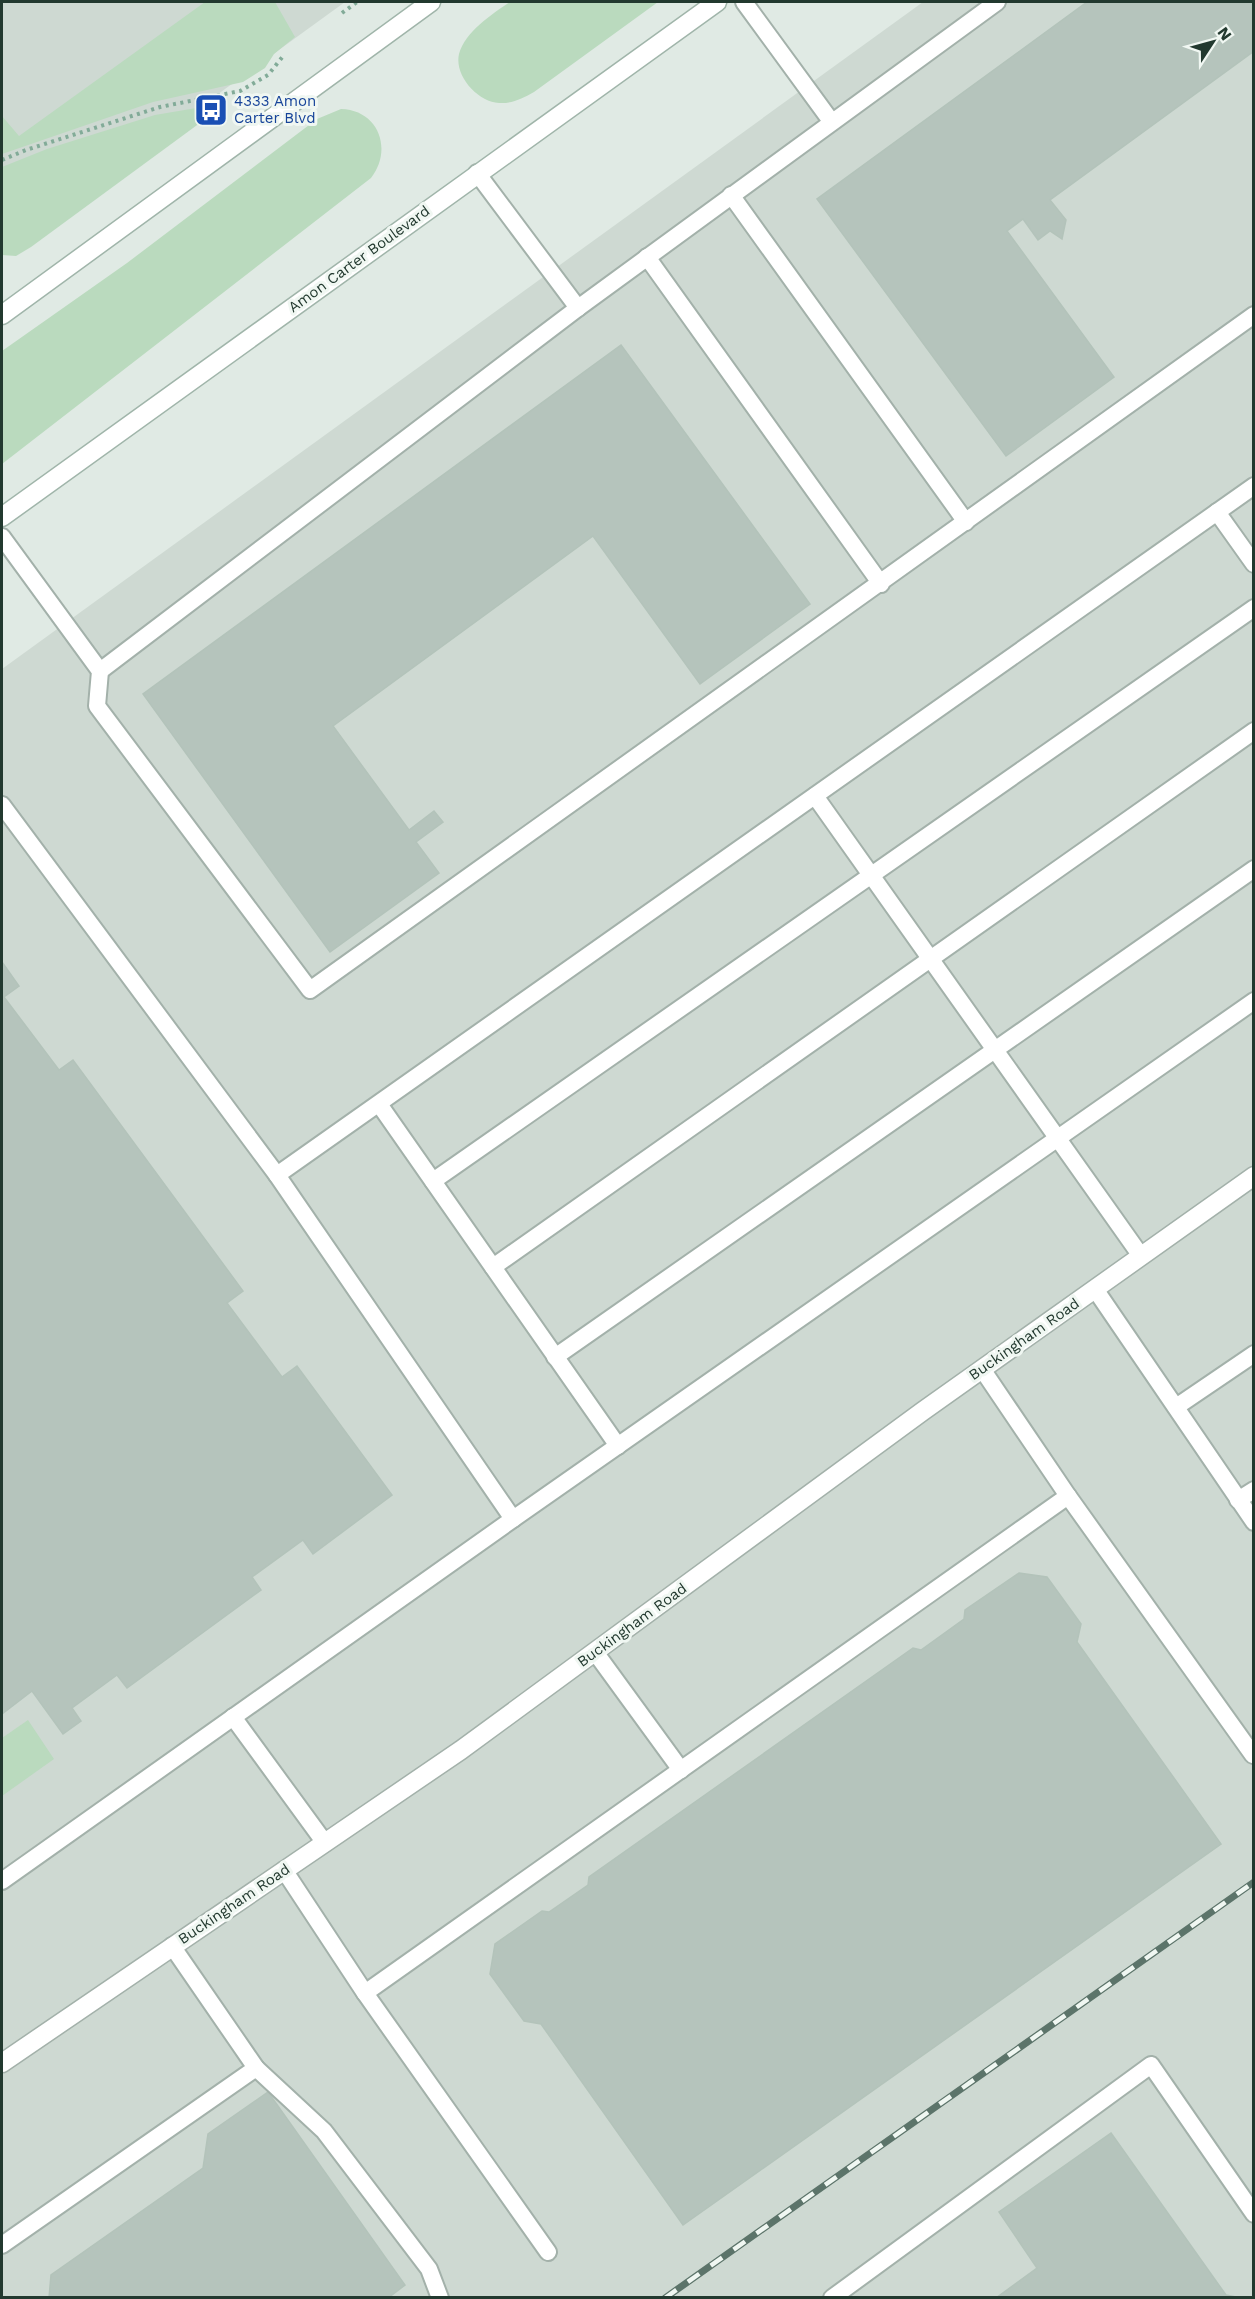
<svg xmlns="http://www.w3.org/2000/svg" width="1255" height="2299" font-family="'Work Sans',sans-serif">
	<style>
		.built { fill: #ced9d2 }
		.green { fill: #badabe }
		.building { fill: #b5c4bc; stroke: #b3c3ba; stroke-width: 1.5 }
		.lines { fill: none; stroke-linecap: round; stroke-linejoin: round }
		.lane-casing { stroke: #a3b1aa; stroke-width: 20 }
		.street-casing { stroke: #a3b1aa; stroke-width: 21 }
		.secondary-casing { stroke: #a0b5aa; stroke-width: 21 }
		.path { stroke: #82ab98; stroke-width: 4; stroke-dasharray: 3 4.5; stroke-linecap: butt }
		.lane { stroke: #fff; stroke-width: 16 }
		.street { stroke: #fff; stroke-width: 18 }
		.secondary { stroke: #fff; stroke-width: 18 }
		.rail-casing { stroke: #5c746a; stroke-width: 7 }
		.rail { stroke: #f0f7f2; stroke-width: 4.5; stroke-dasharray: 14; stroke-linecap: butt }
		.labels { text-anchor: middle; dominant-baseline: central; stroke-width: 6; stroke-linejoin: round; paint-order: stroke }
		.transit-label { font-size: 15px; fill: #164399; stroke: #f0f7f2; text-anchor: start }
		.street-label { font-size: 15px; fill: #22392f; stroke: #f0f7f2 }
	</style>
	<rect width="100%" height="100%" fill="#e0eae4"/>
	<g class="built">
		<path d="M2,2h343l-343,249z"/>
		<path d="M923,2h330v2295h-1251v-1628z"/>
	</g>
	<g class="green">
		<path d="M205,2h70l20,35 -21,17 -9,14 -22,14 -90,20 -151,52v-38l17,20z"/>
		<path d="M510,2h148l-124,90c-11,6 -22,12 -35,11 -21,-1 -45,-27 -40,-49 6,-22 33,-40 51,-52z"/>
		<path d="M214,105l9,1 -192,141 -15,9 -14,-1v-88l45,-18 108,-34z"/>
		<path d="M341,109c38,1 52,41 30,69l-369,286v-113l125,-88 190,-144z"/>
		<path d="M28,1720l26,39 -52,37v-58z"/>
	</g>
	<g class="building">
		<path d="M1087,2h167v49l-204,149 16,20 -4,19 -12,-8 -12,9 -15,-21 -16,12 107,146 -108,79 -189,-257z"/>
		<path d="M621,345l189,259 -110,80 -107,-148 -260,190 76,104 25,-19 9,11 -27,20 23,31 -109,79 -187,-258z"/>
		<path d="M2,962l17,24 -15,11 55,73 14,-10 170,231 -16,12 55,74 15,-11 95,129 -79,59 -10,-14 -51,37 9,13 -134,98 -10,-13 -45,33 9,13 -18,13 -31,-43 -30,23z"/>
		<path d="M1019,1573l28,4 34,47 -4,18 144,202 -538,381 -142,-201 -17,-3 -34,-47 5,-30 47,-33 7,1 39,-27 1,-8 324,-229 8,2 43,-31 1,-9z"/>
		<path d="M268,2092l137,193 -17,13h-339l2,-23 152,-107 5,-34z"/>
		<path d="M1111,2133l115,162 15,3h-245l41,-30 -38,-56z"/>
	</g>
	<g class="lines">
		<defs>
			<g id="lane">
				<path d="M744,2l87,119"/>
				<path d="M477,173l101,135"/>
				<path d="M731,195l235,327"/>
				<path d="M647,257l234,327"/>
				<path d="M1217,512l37,52"/>
				<path d="M2,537l98,134 -3,35 213,284 944,-675"/>
				<path d="M100,671l478,-363 419,-306"/>
				<path d="M815,796l326,460"/>
				<path d="M2,805l275,370"/>
				<path d="M379,1104l239,342"/>
				<path d="M433,1181l821,-573"/>
				<path d="M493,1267l761,-536"/>
				<path d="M1095,1289l159,233"/>
				<path d="M555,1357l699,-488"/>
				<path d="M1176,1407l78,-53"/>
				<path d="M1068,1496l185,259"/>
				<path d="M1238,1500l16,-10"/>
				<path d="M513,1519l741,-518"/>
				<path d="M595,1652l86,118"/>
				<path d="M233,1717l92,126"/>
				<path d="M284,1870l81,123 703,-497 -86,-127"/>
				<path d="M2,1881l511,-362 -236,-344 977,-689"/>
				<path d="M365,1993l183,259"/>
				<path d="M256,2068l68,63 105,138 11,29"/>
				<path d="M2,2245l254,-177 -84,-122"/>
				<path d="M832,2298l319,-233 103,149"/>
			</g>
			<path id="street" d="M2,2063l459,-313 462,-339 331,-235"/>
			<g id="secondary">
				<path d="M2,315l429,-313"/>
				<path d="M2,517l715,-515"/>
			</g>
		</defs>
		<use href="#lane" class="lane-casing"/>
		<use href="#street" class="street-casing"/>
		<use href="#secondary" class="secondary-casing"/>
		<g class="path">
			<path d="M342,13l15,-11"/>
			<path d="M2,160l24,-10 134,-43 80,-16 28,-16 16,-20"/>
		</g>
		<use href="#lane" class="lane"/>
		<use href="#street" class="street"/>
		<use href="#secondary" class="secondary"/>
		<defs>
			<path id="rail" d="M665,2298l589,-416"/>
		</defs>
		<use href="#rail" class="rail-casing"/>
		<use href="#rail" class="rail"/>
	</g>
	<defs>
		<symbol id="bus-square" viewBox="-11 -11 22 22"><rect x="-9" y="-9" width="18" height="18" rx="4" fill="#1a4fb4" stroke="#f0f7f2"/><path d="M-5-6H5V4H4V6H2V4H-2V6H-4V4H-5ZM-3.5-4V0h7V-4ZM-3.5 1.2v1.5H-2V1.2ZM2 1.2v1.5H3.5V1.2Z" fill="#fff"/></symbol>
	</defs>
	<g fill-rule="evenodd">
		<use href="#bus-square" x="192" y="91" width="38" height="38"/>
	</g>
	<g class="labels">
		<g class="transit-label">
			<text x="234" y="101">4333 Amon<tspan x="234" dy="17">Carter Blvd</tspan></text>
		</g>
		<g class="street-label">
			<text transform="translate(359 259) rotate(-36)">Amon Carter Boulevard</text>
			<text transform="translate(1024 1339) rotate(-35)">Buckingham Road</text>
			<text transform="translate(632 1625) rotate(-36)">Buckingham Road</text>
			<text transform="translate(234 1904) rotate(-34)">Buckingham Road</text>
		</g>
	</g>
	<rect width="1255" height="2299" fill="none" stroke="#22392f" stroke-width="6"/>
	<g transform="translate(1213 42) rotate(54)" stroke="#f0f7f2" stroke-width="4.5" paint-order="stroke">
	<path d="M0-4.5L10 22L0 15L-10 22Z" fill="#22392f"/>
	<text y="-9" font-size="16" font-weight="bold" text-anchor="middle" fill="#22392f">N</text>
	</g>
</svg>
